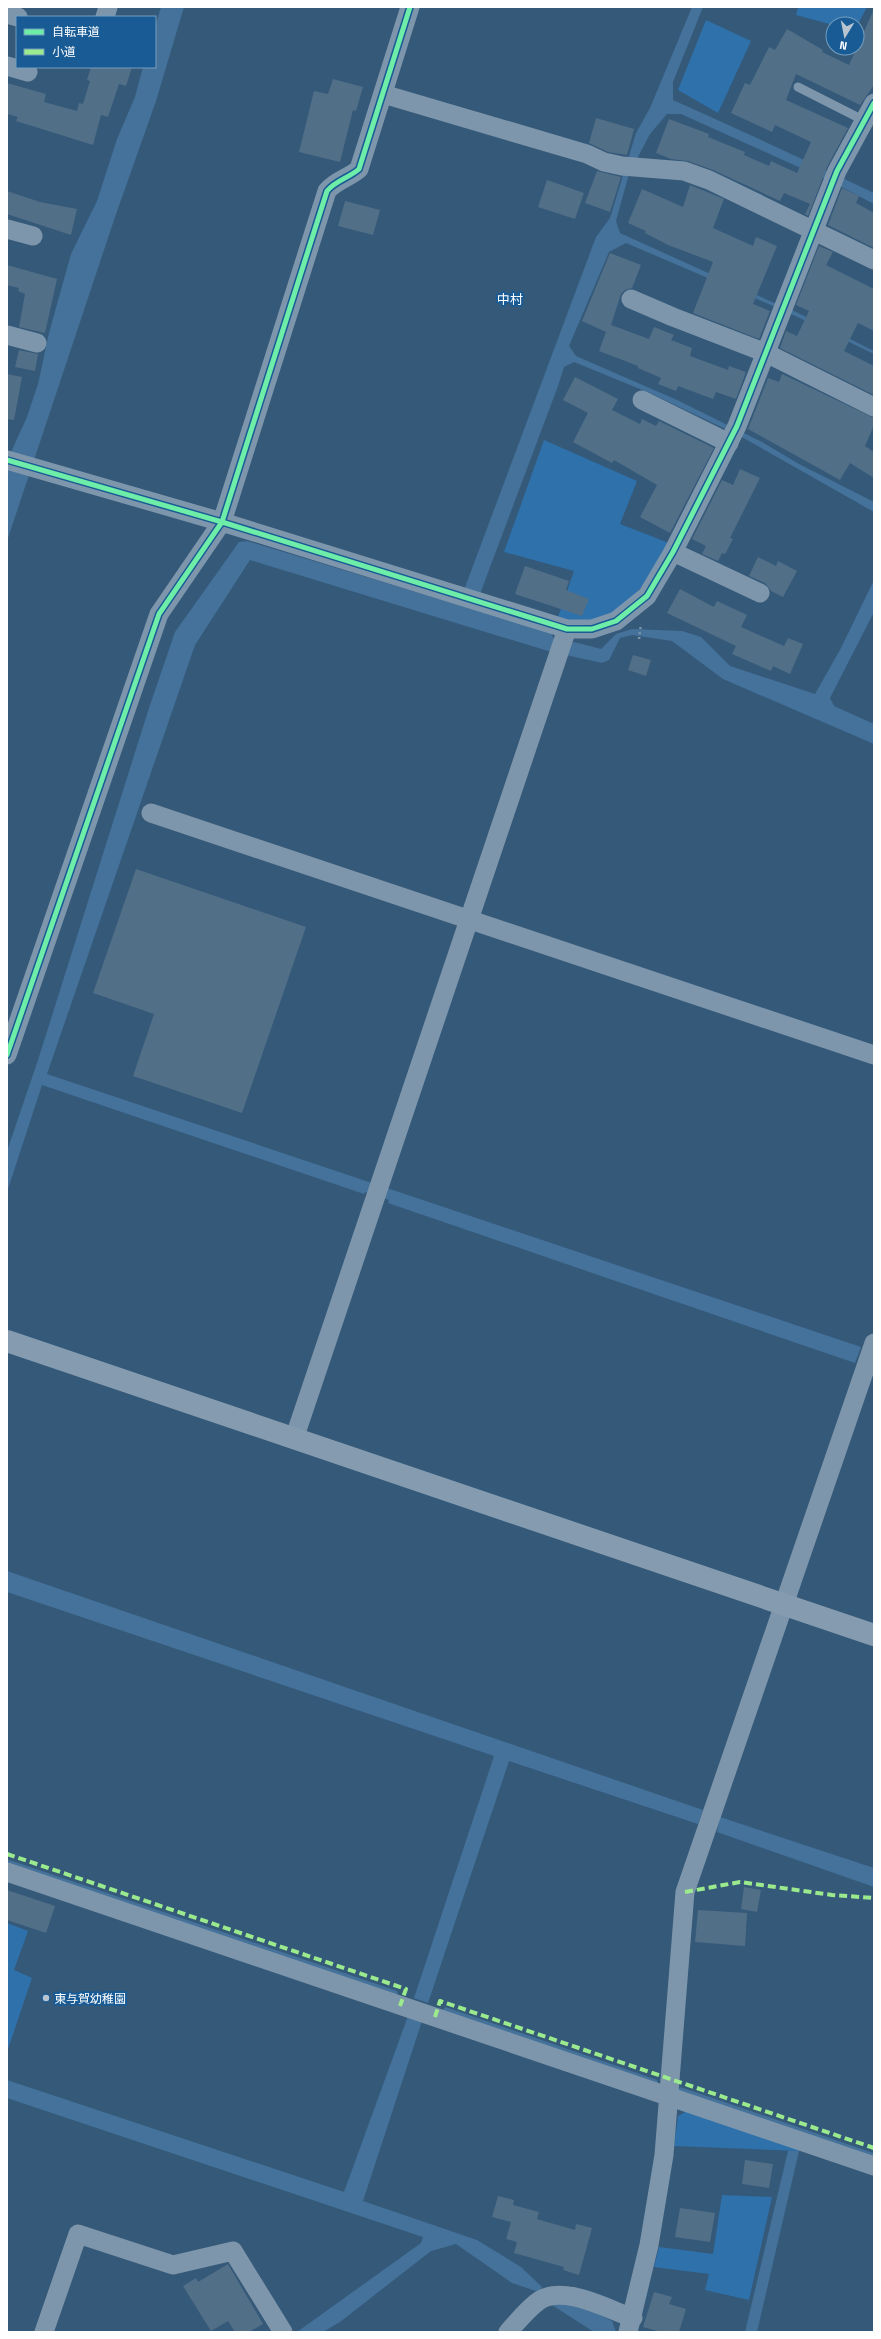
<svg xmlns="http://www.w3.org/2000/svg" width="881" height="2339" font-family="'Titillium Web','Noto Sans JP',sans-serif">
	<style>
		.green { fill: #2e71ab }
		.water { fill: #44729a }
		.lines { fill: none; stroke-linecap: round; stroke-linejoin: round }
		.stream { stroke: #44729a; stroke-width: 5.5 }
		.building { fill: #526f88 }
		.path { stroke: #7e96ab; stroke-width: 2.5; stroke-dasharray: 2 3; stroke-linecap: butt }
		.lane { stroke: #7e96ab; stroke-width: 9 }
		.street { stroke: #7e96ab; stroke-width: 19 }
		.secondary { stroke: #859cb0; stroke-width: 22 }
		.quiet { stroke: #9bea8d; stroke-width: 4; stroke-dasharray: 8 4; stroke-linecap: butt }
		.cycleway-casing { stroke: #195b95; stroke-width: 8 }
		.cycleway { stroke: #6deda7; stroke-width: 5 }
		.poi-dot { fill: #b8c5d0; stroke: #195b95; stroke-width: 1.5 }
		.labels { text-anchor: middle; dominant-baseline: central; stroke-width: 4; stroke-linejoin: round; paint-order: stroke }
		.poi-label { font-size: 12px; fill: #fff; stroke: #195b95; text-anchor: start }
		.neighbourhood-label { font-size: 13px; fill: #fff; stroke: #195b95 }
	</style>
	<rect width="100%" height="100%" fill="#355979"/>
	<g class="green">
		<path d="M798,7h69l-10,19v-2l-24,1 -37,-10z"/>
		<path d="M706,20l45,21 -33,72 -40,-23z"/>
		<path d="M544,440l93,41 -17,43 49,19c-21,36 -40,75 -86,79 -8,0 -17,-3 -25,-5l16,-46 -70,-19z"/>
		<path d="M7,1923l21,8 -14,39 18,8 -25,74z"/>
		<path d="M687,2111l112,35v5l-125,-5 4,-30z"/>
		<path d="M722,2195l50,2 -23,103 -44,-10 4,-16 -55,-7 5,-20 54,7z"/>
	</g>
	<g class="water">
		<path d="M161,7h23l-28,94 -41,116 -108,324v-80l20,-44 11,-33 11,-51 22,-79 26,-53 20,-62 18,-42 8,-30h12v-40z"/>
		<path d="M692,7h11l-30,75v18c67,30 134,61 201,93v11l-42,-22 -151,-68h-14l-17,20 -21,40 -13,47 4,12 161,73 -3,2 -152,-65 -17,9 -40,94 7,10 101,44 85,42 37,22 75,38v10l-134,-76 -88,-42 -78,-32 -10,5 -6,19 -78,208 -16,-4 132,-353 14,-19 26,-85 14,-25z"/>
		<path d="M788,308l86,43v3l-87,-42z"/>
		<path d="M247,541l304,92 4,8 13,3 6,-2 27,7 15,-15 16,-5 50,2 19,6 29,29 85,28 26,-46 33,-68v32l-44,86 4,8 40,18v20l-151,-65 -51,-38 -40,-6 -12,3 -11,22 -7,3 -54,-12 -298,-91 -55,85 -148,429 814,273 -6,16 -467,-160 1,-3 -24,-8 -1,2 -322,-109 -35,107v-41l31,-91 111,-352 26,-76 64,-90z"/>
		<path d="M7,1571l696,239 -5,14 -189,-63 -81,242 -14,-5 80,-242 -487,-164z"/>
		<path d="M720,1817l154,51v19l-157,-55z"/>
		<path d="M408,2016l14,5 -59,180 114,39 44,27 21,20 -3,5 -27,-9 -56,-39 -25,7 -91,71 -17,10h-26l124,-89 2,-6 -416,-139v-18l337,112z"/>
		<path d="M788,2151h11l-42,181h-12z"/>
		<path d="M564,2301l24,7 24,13 4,11h-22l-42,-27z"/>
	</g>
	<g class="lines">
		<g class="stream">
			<path d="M7,1862l388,131"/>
			<path d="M446,2010l209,72"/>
			<path d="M681,2090l193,66"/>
		</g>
	</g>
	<g class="building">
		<path d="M874,9v76l-14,20 -64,-31 -10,26 62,28 -21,39 -19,49 -3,-2 5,-10 -26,-11 -4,8 -67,-31 -25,-9 -17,-2 -15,-6 13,-34 40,15 -1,3 37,15 -1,3 25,11 2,-5 26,12 14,-31 -36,-17 -3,7 -41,-19 14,-30 5,2 19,-38 6,3 12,-21 36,21 -1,2 27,13z"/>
		<path d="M91,67h41l-6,19 -7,-2 -11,33 -7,-2 -8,30 -77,-24 2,-4 -11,-3v-31l39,11 -2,8 33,9 2,-8 4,1 7,-23 -3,-1z"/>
		<path d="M333,79l30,8 -7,24 -3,-1 -13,52 -41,-10 15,-61 14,3z"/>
		<path d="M596,118l38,11 -7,26 -19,-3 -19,-9z"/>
		<path d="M597,171l24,6 -11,35 -25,-9z"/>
		<path d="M547,180l37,13 -9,26 -37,-12z"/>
		<path d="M690,185l34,14 -11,29 40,18 3,-9 21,9 -24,58 17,7 -11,28 -66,-26 20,-51 -45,-17 -23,-12 1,-2 -18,-8 14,-34 41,18z"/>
		<path d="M842,188l17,8 -3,7 18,10v35l-46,-23z"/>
		<path d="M7,191l33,11 37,7 -6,26 -64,-21z"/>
		<path d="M345,201l35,9 -7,25 -35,-9z"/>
		<path d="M819,246l14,6 -7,13 48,24v42l-16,-8 -14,28 30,15v29l-94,-47 6,-17 11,5 12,-25 -13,-6z"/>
		<path d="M610,253l31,12 -9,23 -7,2 -4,4 -10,31 38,14 5,-12 20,8 -3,5 21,8 -2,8 38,14 1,-4 17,6 -10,27 -20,-7 -3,7 -35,-13 -2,5 -18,-7 3,-6 -23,-10v-2l-39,-15 7,-19 -24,-11z"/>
		<path d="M7,265l50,14 -12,54 -26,-6 6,-33 -7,-3 1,-3 -12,-3z"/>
		<path d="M19,350l19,4 -3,17 -20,-4z"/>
		<path d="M7,374l15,3 -8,43 -7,-1z"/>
		<path d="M782,374l92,44v7l-9,21 9,6v26l-24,-15 -10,17 -92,-51 20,-51 11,4z"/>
		<path d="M575,377l43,22 -6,11 28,14 2,-5 14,7 3,-5 55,27 -44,85 -30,-16 17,-32 -43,-25 -2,3 -39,-21 15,-29 -25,-13z"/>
		<path d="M740,469l20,9 -30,60 3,1 -8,15 -3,-1 -4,8 -16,-7 4,-8 -14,-7 30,-59 11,5z"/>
		<path d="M758,557l18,9 2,-5 19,10 -14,26 -12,-6 -6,-8 -16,-7z"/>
		<path d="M525,566l44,15 -3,9 23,9 -7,17 -67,-22z"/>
		<path d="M680,589l34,18 3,-6 30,14 -6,12 43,19 4,-8 15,6 -13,30 -17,-8 -2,5 -39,-17 4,-8 -69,-33z"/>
		<path d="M633,655l18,5 -5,16 -18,-6z"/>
		<path d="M136,869l170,58 -64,186 -109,-37 21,-62 -61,-21z"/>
		<path d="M744,1887l17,3 -4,22 -16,-3z"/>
		<path d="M7,1890l48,16 -9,27 -39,-13z"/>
		<path d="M698,1910l49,3 -2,33 -50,-4z"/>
		<path d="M745,2160l28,4 -4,24 -27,-4z"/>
		<path d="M498,2196l16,4 -1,5 26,7 -2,7 38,11 1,-6 16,4 -13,47 -16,-5 1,-3 -50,-14 3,-11 -11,-3 5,-17 -19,-5z"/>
		<path d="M680,2208l35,5 -5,29 -35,-5z"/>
		<path d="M228,2264l35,60 -14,8h-14l-7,-11 -17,10 -28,-45 13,-8 2,4z"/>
		<path d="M654,2292l18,5 -3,7 17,5 -7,23h-18l-18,-5z"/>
	</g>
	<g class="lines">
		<path class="path" d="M639,639l2,-15"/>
		<path class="lane" d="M798,87l67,34"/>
		<g class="street">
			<path d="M7,14l11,3"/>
			<path d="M105,17l3,-10"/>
			<path d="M7,66l21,6"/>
			<path d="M383,94l204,60 17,8 18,4 62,5 25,9 165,80"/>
			<path d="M7,229l26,7"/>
			<path d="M631,299l42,18 93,36 108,54"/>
			<path d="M7,335l30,8"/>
			<path d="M642,400l87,43"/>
			<path d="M7,460l215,62 345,107h25l24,-8 31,-25 26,-44 64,-126 100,-255 37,-68"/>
			<path d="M673,552l87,41"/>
			<path d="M151,813l723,242"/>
			<path d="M7,1055l152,-441 63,-92 105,-331c9,-11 22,-13 32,-22l51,-162"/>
			<path d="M294,1439l273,-810"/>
			<path d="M7,1872l867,294"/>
			<path d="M44,2332l34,-98 95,31 60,-14 50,81"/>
			<path d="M508,2332c9,-10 18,-21 28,-29 24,-21 71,6 97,15"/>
			<path d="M628,2332l21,-87 15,-90 21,-263 189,-549"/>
		</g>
		<path class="secondary" d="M7,1341l867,294"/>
		<g class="quiet">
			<path d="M7,1854l399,135 -6,17"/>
			<path d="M685,1892l55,-10 92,13 42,3"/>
			<path d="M435,2017l5,-16 434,147"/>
		</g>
		<defs>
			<g id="cycleway">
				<path d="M7,460l215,62 345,107h25l24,-8 31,-25 26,-44 64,-126 100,-255 37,-68"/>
				<path d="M7,1055l152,-441 63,-92 105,-331c9,-11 22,-13 32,-22l51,-162"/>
			</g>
		</defs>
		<use href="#cycleway" class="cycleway-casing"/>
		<use href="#cycleway" class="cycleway"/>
	</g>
	<circle class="poi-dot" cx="46" cy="1998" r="4"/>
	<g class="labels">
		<g class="poi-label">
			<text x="54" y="1998">東与賀幼稚園</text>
		</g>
		<g class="neighbourhood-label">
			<text x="510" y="299">中村</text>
		</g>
	</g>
	<rect width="881" height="2339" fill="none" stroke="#ffffff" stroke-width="16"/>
	<rect x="16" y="16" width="140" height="52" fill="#195b95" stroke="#759dbf"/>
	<rect x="24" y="29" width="20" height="6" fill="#6deda7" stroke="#759dbf"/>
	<text x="52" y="36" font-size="12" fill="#ffffff">自転車道</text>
	<rect x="24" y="49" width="20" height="6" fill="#9bea8d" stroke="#759dbf"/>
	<text x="52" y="56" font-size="12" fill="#ffffff">小道</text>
	<g transform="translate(845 36) rotate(190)"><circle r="19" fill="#195b95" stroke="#759dbf"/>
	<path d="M0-3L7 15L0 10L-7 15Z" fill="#b8c5d0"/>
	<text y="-6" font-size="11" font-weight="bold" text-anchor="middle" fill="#ffffff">N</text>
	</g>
</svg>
